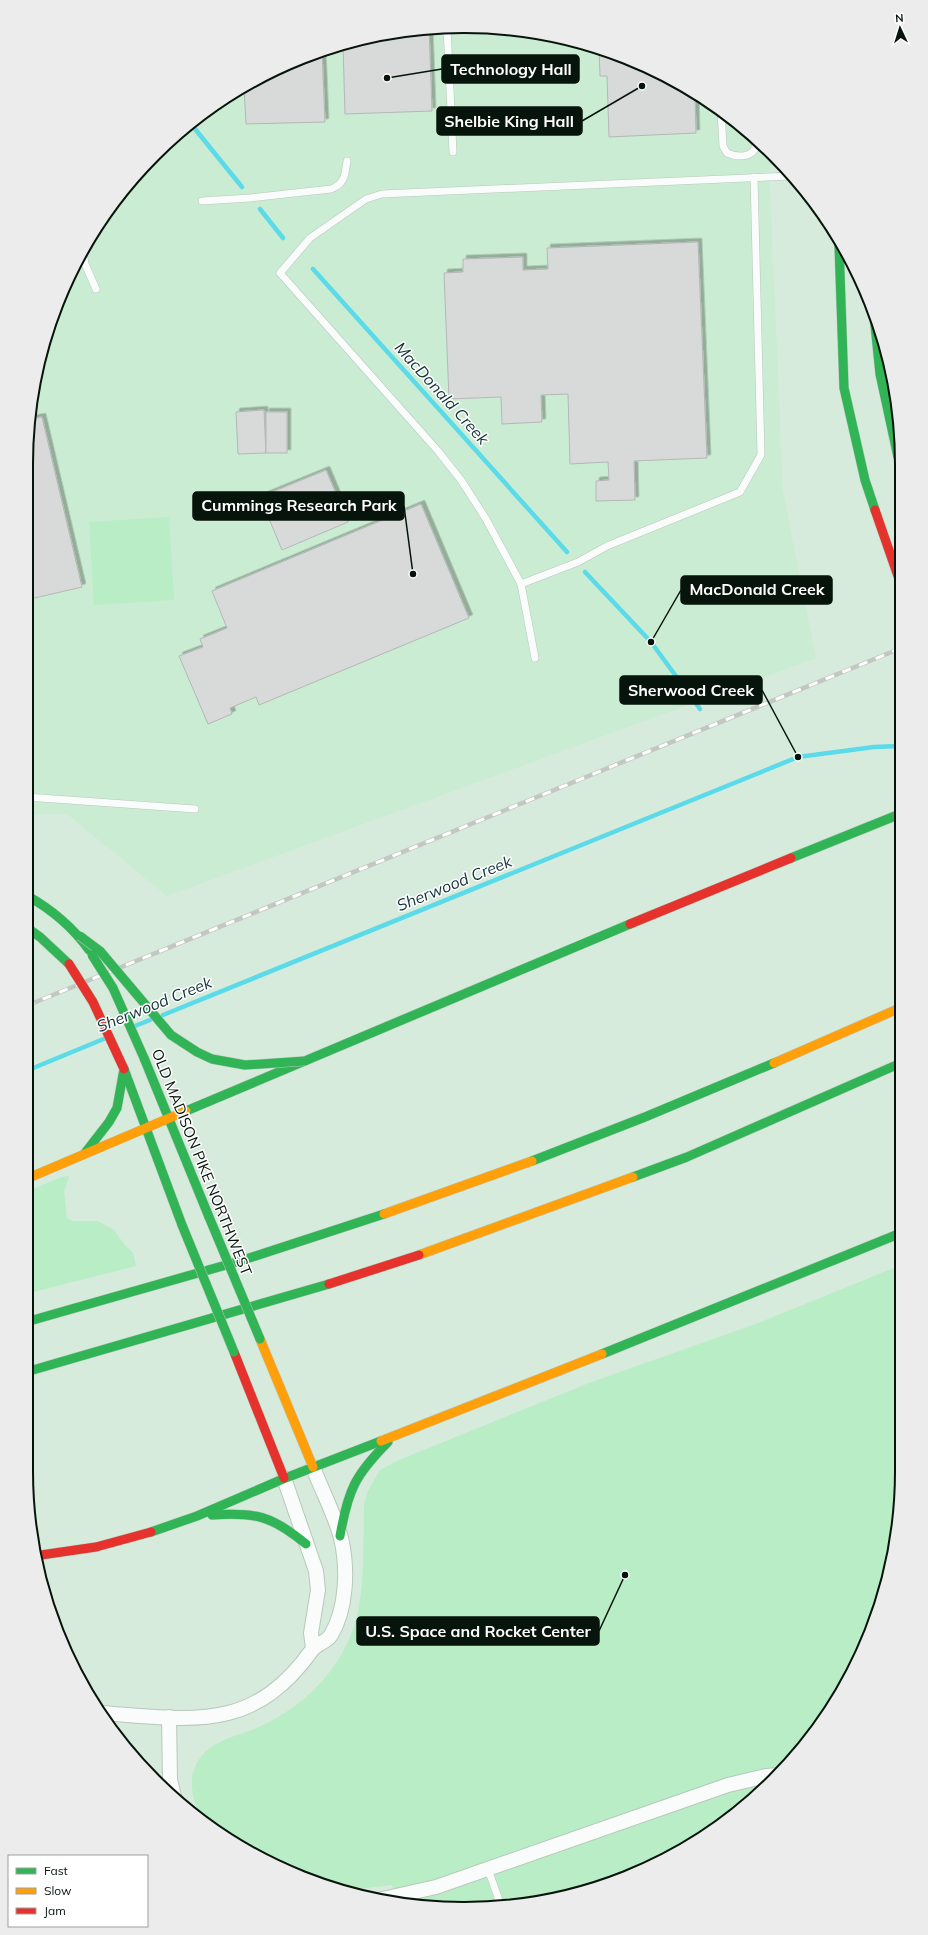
<svg xmlns="http://www.w3.org/2000/svg" width="928" height="1935" font-family="Mulish,sans-serif">
	<style>
		.built { fill: #caecd2 }
		.green { fill: #b9edc6 }
		.lines { fill: none; stroke-linecap: round; stroke-linejoin: round }
		.stream { stroke: #5bdae9; stroke-width: 4.5 }
		.building { fill: #d7dad8; stroke: #b4b7b6; filter: url(#shadow) }
		.lane-casing { stroke: #b8c8bc; stroke-width: 8 }
		.street-casing { stroke: #b8c8bc; stroke-width: 16 }
		.fast-casing { stroke: #b8c8bc; stroke-width: 10 }
		.slow-casing { stroke: #b8c8bc; stroke-width: 10 }
		.jam-casing { stroke: #b8c8bc; stroke-width: 10 }
		.lane { stroke: #f9fcfa; stroke-width: 7 }
		.street { stroke: #f9fcfa; stroke-width: 14 }
		.fast { stroke: #30b455; stroke-width: 9 }
		.slow { stroke: #ff9f0a; stroke-width: 9 }
		.jam { stroke: #e5322d; stroke-width: 9 }
		.rail-casing { stroke: #c2c7c3; stroke-width: 4.5 }
		.rail { stroke: #fff; stroke-width: 3; stroke-dasharray: 9; stroke-linecap: butt }
		.fast-bridge-casing { stroke: #b8c8bc; stroke-width: 10; stroke-linecap: butt }
		.jam-bridge-casing { stroke: #b8c8bc; stroke-width: 10; stroke-linecap: butt }
		.fast-bridge { stroke: #30b455; stroke-width: 9 }
		.jam-bridge { stroke: #e5322d; stroke-width: 9 }
		.labels { text-anchor: middle; dominant-baseline: central; stroke-width: 3; stroke-linejoin: round; paint-order: stroke }
		.street-label { font-size: 15px; fill: #07140b; stroke: #fff }
		.water-label { font-size: 16px; font-style: italic; fill: #113238; stroke: #fff }
		.rim { fill: none; stroke: #07140b; stroke-width: 2 }
		.leader { fill: none; stroke: #07140b; stroke-width: 1.5 }
		.callout-dot { fill: #07140b; stroke: #fff; stroke-width: 1.5 }
		.callout { fill: #07140b; stroke: #07140b; stroke-width: 1.5 }
		.callout-label { font-size: 16px; text-anchor: middle; font-weight: bold; fill: #fff }
	</style>
	<defs>
		<filter id="shadow"><feDropShadow dx="3.5" dy="-3.5" stdDeviation="0" flood-color="#0004"/></filter>
	</defs>
	<rect width="100%" height="100%" fill="#d6ebdb"/>
	<path class="built" d="M464,26l86,8 82,25 99,58 48,48 -10,1 14,325 33,167 -649,238 -100,-82 -41,1v-351l8,-86 25,-82 41,-76 54,-66 67,-54 76,-41 82,-25z"/>
	<g class="green">
		<path d="M169,517l5,83 -80,5 -5,-83z"/>
		<path d="M69,1176l-5,16 3,26 6,3h25l16,9 10,14 9,9 3,13 -110,28v-102l35,-15z"/>
		<path d="M901,1265l1,206 -8,86 -25,82 -41,75 -54,67 -44,38 -72,45 -53,22 -84,19 -85,3 -38,-5 -6,-18c-17,2 -40,6 -57,2 -34,-7 -62,-24 -92,-40 -12,-6 -27,-12 -36,-23 -12,-13 -20,-40 -12,-57 11,-25 36,-29 59,-38 49,-20 90,-61 103,-113 8,-33 6,-78 7,-112l4,-13 12,-21 19,-10 190,-77 172,-61z"/>
	</g>
	<g class="lines">
		<g class="stream">
			<path d="M191,124l51,63"/>
			<path d="M260,209l23,29"/>
			<path d="M313,269l254,283"/>
			<path d="M585,572l66,70 49,67"/>
			<path d="M163,1015l635,-258 76,-10 25,-1"/>
			<path d="M135,1026l15,-6"/>
			<path d="M26,1071l80,-33"/>
		</g>
	</g>
	<g class="building">
		<path d="M429,29l3,82 -87,3 -2,-69 36,-11z"/>
		<path d="M599,49l33,10 63,37 1,37 -87,4 -2,-61h-7z"/>
		<path d="M322,52l3,70 -79,2 -2,-37 53,-28z"/>
		<path d="M698,242l9,216 -73,3 1,39 -39,1v-20l13,-1 -1,-18 -38,2 -2,-70 -27,1 1,27 -40,2 -1,-27 -52,2 -5,-126 19,-1v-13l60,-2v13l25,-1 -1,-21z"/>
		<path d="M264,410l2,43 -28,1 -2,-42z"/>
		<rect x="266" y="412" width="21" height="41"/>
		<path d="M42,417l40,170 -56,13v-136l4,-45z"/>
		<path d="M326,470l22,52 -66,28 -22,-53z"/>
		<path d="M421,504l48,114 -210,87 -3,-8 -26,11 2,6 -24,10 -29,-68 24,-9 -3,-8 27,-11 -15,-37z"/>
	</g>
	<g class="lines">
		<defs>
			<g id="lane">
				<path d="M447,28l6,124"/>
				<path d="M721,111l2,35 4,7c11,5 29,5 29,-11"/>
				<path d="M202,201l48,-3 81,-9c14,-5 14,-15 16,-28"/>
				<path d="M83,252l2,12 11,25"/>
				<path d="M521,584l57,-22 29,-16 133,-54 21,-37 -7,-278"/>
				<path d="M535,658l-14,-74 -35,-65 -25,-39 -23,-29 -158,-178 30,-35 56,-39 16,-5 408,-18"/>
				<path d="M26,797l169,12"/>
				<path d="M488,1869l13,37"/>
			</g>
			<g id="street">
				<path d="M284,1478l32,93 2,19 -7,43 2,15"/>
				<path d="M100,1713c91,6 152,21 212,-63 4,-6 15,-8 19,-15 16,-27 17,-67 10,-97 -6,-23 -20,-49 -28,-71"/>
				<path d="M169,1717l1,63 5,20"/>
				<path d="M378,1900l58,-13 292,-102 38,-9 13,-1"/>
			</g>
			<g id="fast">
				<path d="M839,245l5,143 21,92 10,30"/>
				<path d="M874,315l6,59 18,83"/>
				<path d="M791,858l109,-44"/>
				<path d="M26,895c25,14 46,31 63,55"/>
				<path d="M26,927l14,10 29,27"/>
				<path d="M144,1058l65,159"/>
				<path d="M124,1069l58,156"/>
				<path d="M186,1111l444,-187"/>
				<path d="M85,1153l24,-31 8,-14 7,-39"/>
				<path d="M532,1161l113,-44 129,-54"/>
				<path d="M633,1177l54,-20 214,-94"/>
				<path d="M26,1322l214,-61 144,-47"/>
				<path d="M602,1354l299,-121"/>
				<path d="M26,1372l303,-88"/>
				<path d="M212,1515c44,-3 60,1 94,29"/>
				<path d="M151,1532l46,-16 86,-37 98,-38"/>
				<path d="M340,1536c8,-46 15,-61 48,-94"/>
			</g>
			<g id="slow">
				<path d="M774,1063l126,-55"/>
				<path d="M26,1179l160,-68"/>
				<path d="M384,1214l148,-53"/>
				<path d="M419,1255l214,-78"/>
				<path d="M260,1339l53,128"/>
				<path d="M381,1441l221,-87"/>
			</g>
			<g id="jam">
				<path d="M875,510l24,69"/>
				<path d="M630,924l161,-66"/>
				<path d="M329,1284l90,-29"/>
				<path d="M234,1352l50,126"/>
				<path d="M34,1556l62,-9 55,-15"/>
			</g>
		</defs>
		<use href="#lane" class="lane-casing"/>
		<use href="#street" class="street-casing"/>
		<use href="#fast" class="fast-casing"/>
		<use href="#slow" class="slow-casing"/>
		<use href="#jam" class="jam-casing"/>
		<use href="#lane" class="lane"/>
		<use href="#street" class="street"/>
		<use href="#fast" class="fast"/>
		<use href="#slow" class="slow"/>
		<use href="#jam" class="jam"/>
		<defs>
			<path id="rail" d="M26,1006l873,-357"/>
		</defs>
		<use href="#rail" class="rail-casing"/>
		<use href="#rail" class="rail"/>
		<defs>
			<g id="fast-bridge">
				<path d="M80,936l20,15 71,84 26,17 15,7 33,6 60,-4"/>
				<path d="M92,955l21,33 31,70"/>
				<path d="M209,1217l51,122"/>
				<path d="M182,1225l52,127"/>
			</g>
			<path id="jam-bridge" d="M69,964l24,38 31,67"/>
		</defs>
		<use href="#fast-bridge" class="fast-bridge-casing"/>
		<use href="#jam-bridge" class="jam-bridge-casing"/>
		<use href="#fast-bridge" class="fast-bridge"/>
		<use href="#jam-bridge" class="jam-bridge"/>
	</g>
	<g class="labels">
		<g class="street-label">
			<text transform="translate(202 1162) rotate(68)">OLD MADISON PIKE NORTHWEST</text>
		</g>
		<g class="water-label">
			<text transform="translate(442 393) rotate(48)">MacDonald Creek</text>
			<text transform="translate(454 883) rotate(-22)">Sherwood Creek</text>
			<text transform="translate(154 1004) rotate(-22)">Sherwood Creek</text>
		</g>
	</g>
	<path d="M0 0H928V1935H0ZM464 33H464A431 431 0 0 1 895 464V1471A431 431 0 0 1 464 1902H464A431 431 0 0 1 33 1471V464A431 431 0 0 1 464 33Z" fill="#ebeceb" fill-rule="evenodd"/>
	<path class="rim" d="M464 33H464A431 431 0 0 1 895 464V1471A431 431 0 0 1 464 1902H464A431 431 0 0 1 33 1471V464A431 431 0 0 1 464 33Z"/>
	<path class="leader" d="M387 78L442 69M642 86L582 121M413 574L404 506M651 642L681 590M798 757L762 690M625 1575L599 1631"/>
	<g class="callout-dot">
		<circle cx="387" cy="78" r="4"/>
		<circle cx="642" cy="86" r="4"/>
		<circle cx="413" cy="574" r="4"/>
		<circle cx="651" cy="642" r="4"/>
		<circle cx="798" cy="757" r="4"/>
		<circle cx="625" cy="1575" r="4"/>
	</g>
	<g class="callout">
		<rect x="442" y="55" width="137" height="28" rx="4"/>
		<rect x="437" y="107" width="145" height="28" rx="4"/>
		<rect x="193" y="492" width="211" height="28" rx="4"/>
		<rect x="681" y="576" width="151" height="28" rx="4"/>
		<rect x="620" y="676" width="142" height="28" rx="4"/>
		<rect x="357" y="1617" width="242" height="28" rx="4"/>
	</g>
	<g class="callout-label">
		<text x="511" y="75">Technology Hall</text>
		<text x="509" y="127">Shelbie King Hall</text>
		<text x="299" y="511">Cummings Research Park</text>
		<text x="757" y="595">MacDonald Creek</text>
		<text x="691" y="696">Sherwood Creek</text>
		<text x="478" y="1637">U.S. Space and Rocket Center</text>
	</g>
	<rect x="8" y="1855" width="140" height="72" fill="#ffffff" stroke="#9ca19d"/>
	<rect x="16" y="1868" width="20" height="6" fill="#30b455" stroke="#9ca19d"/>
	<text x="44" y="1875" font-size="12" fill="#07140b">Fast</text>
	<rect x="16" y="1888" width="20" height="6" fill="#ff9f0a" stroke="#9ca19d"/>
	<text x="44" y="1895" font-size="12" fill="#07140b">Slow</text>
	<rect x="16" y="1908" width="20" height="6" fill="#e5322d" stroke="#9ca19d"/>
	<text x="44" y="1915" font-size="12" fill="#07140b">Jam</text>
	<g transform="translate(900 28) rotate(356)" stroke="#ffffff" stroke-width="3" paint-order="stroke">
	<path d="M0-3L7 15L0 10L-7 15Z" fill="#07140b"/>
	<text y="-6" font-size="11" font-weight="bold" text-anchor="middle" fill="#07140b">N</text>
	</g>
</svg>
